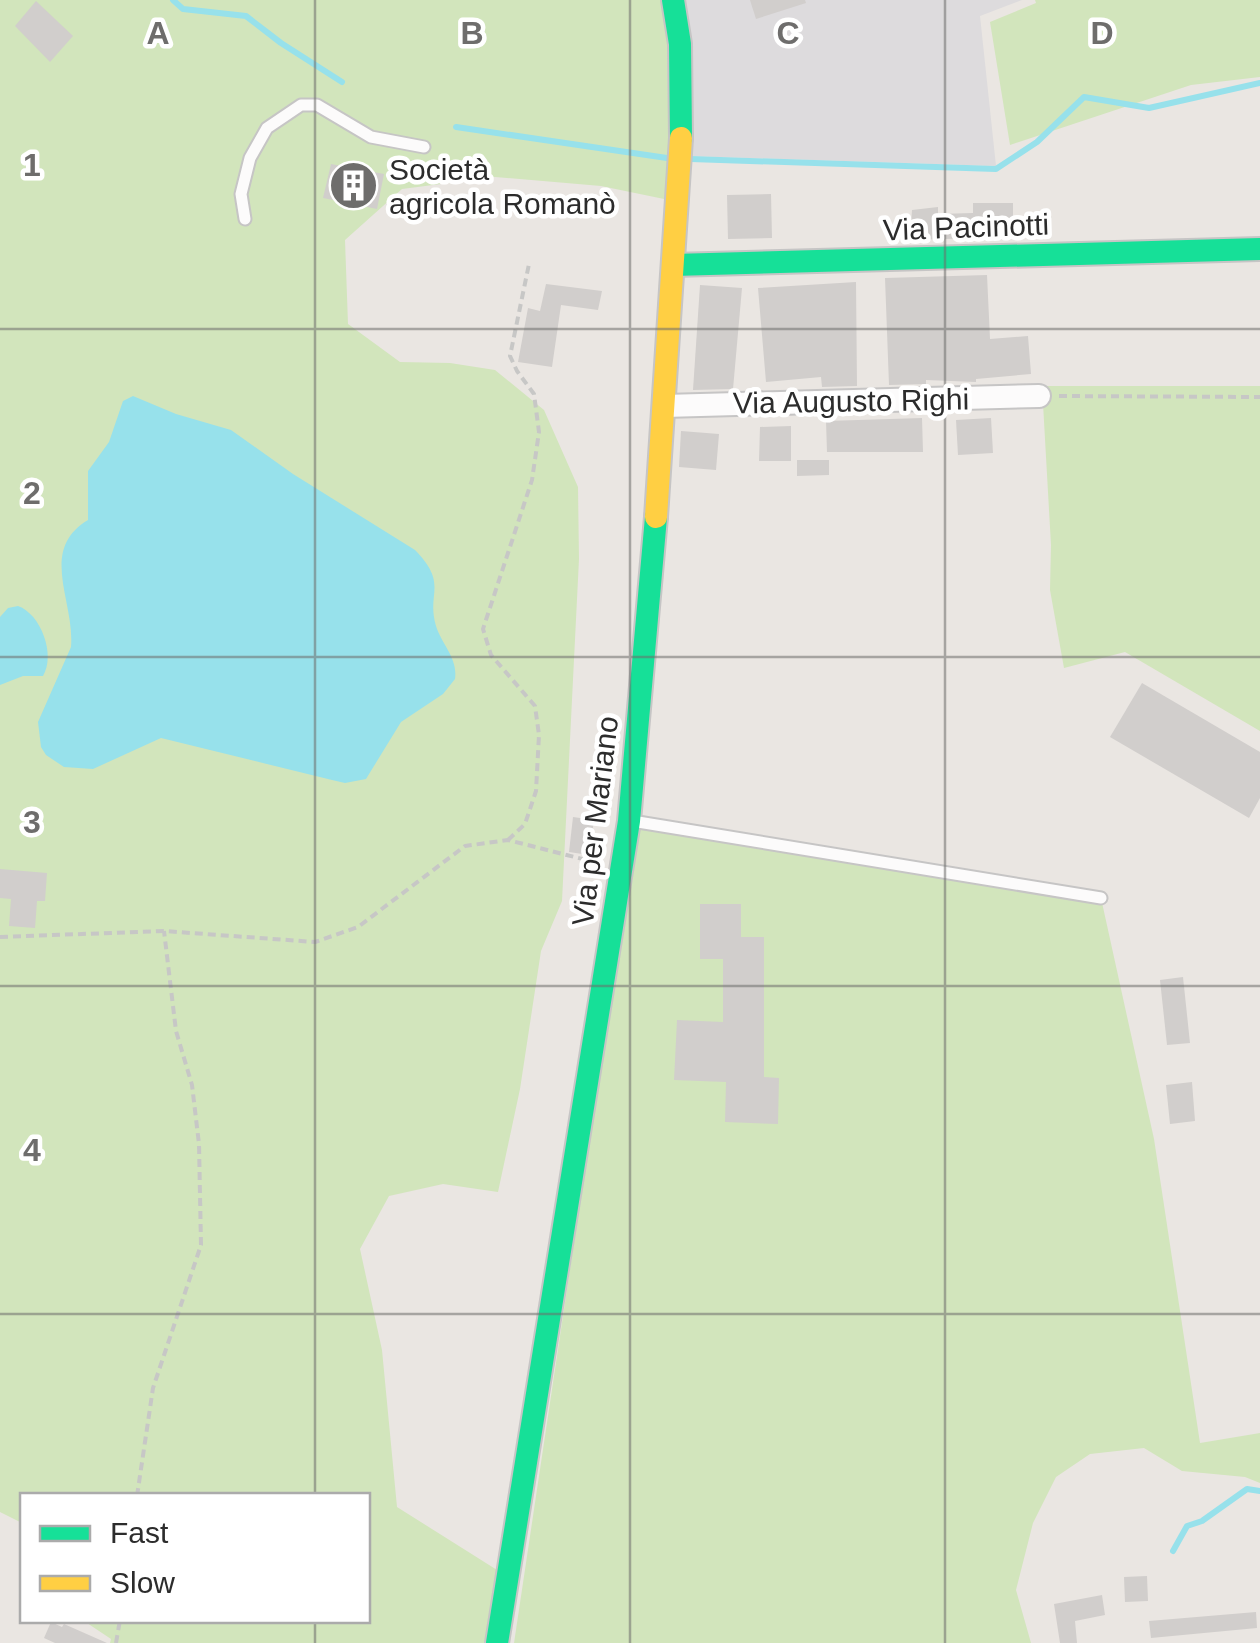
<svg xmlns="http://www.w3.org/2000/svg" width="1260" height="1643" font-family="Arial,sans-serif">
	<style>
		.industrial { fill: #dddbdd }
		.green { fill: #d2e5bc }
		.water { fill: #97e1eb }
		.lines { fill: none; stroke-linecap: round; stroke-linejoin: round }
		.stream { stroke: #97e1eb; stroke-width: 6 }
		.building { fill: #d1cecc }
		.lane-casing { stroke: #c6c5c5; stroke-width: 15 }
		.street-casing { stroke: #c6c5c5; stroke-width: 26 }
		.fast-casing { stroke: #c6c5c5; stroke-width: 26 }
		.slow-casing { stroke: #c6c5c5; stroke-width: 26 }
		.path { stroke: #c7c7c6; stroke-width: 4; stroke-dasharray: 8 5; stroke-linecap: butt }
		.lane { stroke: #fcfbfb; stroke-width: 11 }
		.street { stroke: #fcfbfb; stroke-width: 22 }
		.fast { stroke: #16e098; stroke-width: 22 }
		.slow { stroke: #ffcf43; stroke-width: 22 }
		.grid { fill: none; stroke: #6e6d6c; stroke-width: 2.5; stroke-opacity: 0.55 }
		.labels { text-anchor: middle; dominant-baseline: central; stroke-width: 9; stroke-linejoin: round; paint-order: stroke }
		.poi-label { font-size: 30px; fill: #2c2c2c; stroke: #fff; text-anchor: start }
		.street-label { font-size: 30px; fill: #2c2c2c; stroke: #fff }
		.grid-label { font-size: 32px; text-anchor: middle; font-weight: bold; fill: #6e6d6c; stroke: #fff; stroke-width: 9; stroke-linejoin: round; paint-order: stroke }
	</style>
	<rect width="100%" height="100%" fill="#eae6e2"/>
	<path class="industrial" d="M683,0h339l-42,16 16,150 -306,-10z"/>
	<g class="green">
		<path d="M0,0h663l4,12 2,188 -68,-14 -106,-9 -93,12 -57,51 3,84 52,38 50,1 45,7 49,40 34,77 1,72 -17,342 -21,50 -21,138 -22,103 -55,-8 -54,12 -29,53 22,101 15,157 108,68 -12,68h-383l1,-4 -27,-18 284,-1v-124h-346v27l-22,-11z"/>
		<path d="M1035,0h225v77l-69,8 -181,60 -20,-123 46,-19z"/>
		<path d="M1042,386h218v345l-135,-79 -61,16 -14,-78 1,-45z"/>
		<path d="M637,822l464,76 53,241 46,304 60,-10v50l-15,-6 -63,-6 -38,-23 -54,6 -34,23 -23,46 -17,67 15,53h-517z"/>
	</g>
	<g class="water">
		<path d="M133,396l43,18 55,16 62,44 122,76c34,35 11,42 21,76 6,19 22,32 19,53l-12,15 -42,28 -35,57 -21,4 -13,-3 -171,-42 -68,31 -29,-2 -18,-12 -5,-8 -3,-25 33,-75c4,-46 -33,-97 17,-127v-49l21,-29 14,-41z"/>
		<path d="M18,606c23,8 38,49 25,70h-20l-23,9v-68l8,-9z"/>
	</g>
	<g class="lines">
		<g class="stream">
			<path d="M173,0l10,9 63,7 35,27 61,39"/>
			<path d="M456,127l211,31"/>
			<path d="M691,159l305,10 41,-27 47,-45 65,11 111,-25"/>
			<path d="M1173,1551l14,-25 15,-5 45,-32 13,2"/>
		</g>
	</g>
	<g class="building">
		<path d="M750,0h55l1,3 -50,16z"/>
		<path d="M36,1l37,35 -23,26 -35,-36z"/>
		<path d="M331,164l53,10 -7,35 -54,-11z"/>
		<path d="M771,194l1,44 -44,1 -1,-44z"/>
		<path d="M973,203h40v34l-103,3 2,-30 26,-3v7l35,-1z"/>
		<path d="M987,275l3,64 38,-3 3,38 -55,5v3l-50,-2v4l-37,1 -4,-107z"/>
		<path d="M856,282l1,104 -35,1 -1,-10 -55,5 -8,-94z"/>
		<path d="M546,284l56,7 -4,19 -37,-5 -9,62 -34,-5 10,-54 12,3z"/>
		<path d="M700,285l42,3 -9,101 -40,1z"/>
		<path d="M922,418l1,34h-96l-1,-31z"/>
		<path d="M991,418l2,35 -35,2 -2,-35z"/>
		<path d="M791,426v35h-32l1,-34z"/>
		<path d="M681,431l38,3 -3,36 -37,-3z"/>
		<path d="M797,460h32v15l-32,1z"/>
		<path d="M1142,683l118,69v46l-11,20 -139,-81z"/>
		<path d="M573,817l21,3 -5,35 -20,-3z"/>
		<path d="M0,869l47,4 -2,28h-8l-2,27 -26,-2 2,-27 -11,-1z"/>
		<path d="M700,904h41v33h23v140l15,1 -1,46 -53,-2 1,-40 -52,-2 3,-60 46,2v-63h-23z"/>
		<path d="M1183,977l7,66 -23,2 -7,-65z"/>
		<path d="M1192,1082l3,39 -25,3 -4,-39z"/>
		<path d="M1147,1576l1,25 -23,1 -1,-25z"/>
		<path d="M1102,1595l3,20 -30,6 2,22h-17l-6,-39z"/>
		<path d="M1256,1612l1,16 -106,10 -2,-17z"/>
		<path d="M51,1622l11,5 2,-3 43,19h-52l-11,-5z"/>
	</g>
	<g class="lines">
		<defs>
			<g id="lane">
				<path d="M245,219l-4,-25 9,-36 17,-30 34,-23h16l54,32 53,10"/>
				<path d="M632,821l469,77"/>
			</g>
			<path id="street" d="M664,406l375,-10"/>
			<g id="fast">
				<path d="M673,0l7,44 1,94"/>
				<path d="M673,265l587,-16"/>
				<path d="M497,1643l132,-822 27,-304"/>
			</g>
			<path id="slow" d="M656,517l25,-379"/>
		</defs>
		<use href="#lane" class="lane-casing"/>
		<use href="#street" class="street-casing"/>
		<use href="#fast" class="fast-casing"/>
		<use href="#slow" class="slow-casing"/>
		<g class="path">
			<path d="M1059,396l201,1"/>
			<path d="M508,840l17,-16 11,-33 3,-56 -4,-29 -44,-51 -8,-26 49,-149 7,-48 -5,-38 -17,-23 -7,-15 19,-92"/>
			<path d="M0,937l164,-6 151,11 43,-15 107,-81 43,-6 90,23"/>
			<path d="M137,1496l16,-108 48,-143 -2,-101 -7,-59 -16,-54 -12,-100"/>
			<path d="M116,1643l4,-23"/>
		</g>
		<use href="#lane" class="lane"/>
		<use href="#street" class="street"/>
		<use href="#fast" class="fast"/>
		<use href="#slow" class="slow"/>
	</g>
	<path class="grid" d="M315,0v1496M630,0v1643M945,0v1643M0,329h1260M0,657h1260M0,986h1260M0,1314h1260M315,1620v23"/>
	<defs>
		<symbol id="building-disc" viewBox="-11 -11 22 22"><circle r="9.5" fill="#6e6d6c" stroke="#fff"/><path d="M-4-6H4V6H1V3H-1V6H-4ZM-2.5-4.3h1.7v1.8h-1.7ZM.8-4.3h1.7v1.8H.8ZM-2.5-1h1.7V.8h-1.7ZM.8-1h1.7V.8H.8Z" fill="#fff"/></symbol>
	</defs>
	<g fill-rule="evenodd">
		<use href="#building-disc" x="326" y="158" width="55" height="55"/>
	</g>
	<g class="labels">
		<g class="poi-label">
			<text x="389" y="169">Società<tspan x="389" dy="34">agricola Romanò</tspan></text>
		</g>
		<g class="street-label">
			<text transform="translate(966 227) rotate(-2)">Via Pacinotti</text>
			<text transform="translate(851 401) rotate(-1)">Via Augusto Righi</text>
			<text transform="translate(595 821) rotate(-83)">Via per Mariano</text>
		</g>
	</g>
	<g class="grid-label">
		<text x="158" y="44">A</text>
		<text x="472" y="44">B</text>
		<text x="788" y="44">C</text>
		<text x="1102" y="44">D</text>
		<text x="32" y="176">1</text>
		<text x="32" y="504">2</text>
		<text x="32" y="833">3</text>
		<text x="32" y="1161">4</text>
	</g>
	<rect x="20" y="1493" width="350" height="130" fill="#ffffff" stroke="#ababab" stroke-width="2.5"/>
	<rect x="40" y="1526" width="50" height="15" fill="#16e098" stroke="#ababab" stroke-width="2.5"/>
	<text x="110" y="1543" font-size="30" fill="#2c2c2c">Fast</text>
	<rect x="40" y="1576" width="50" height="15" fill="#ffcf43" stroke="#ababab" stroke-width="2.5"/>
	<text x="110" y="1593" font-size="30" fill="#2c2c2c">Slow</text>
</svg>
